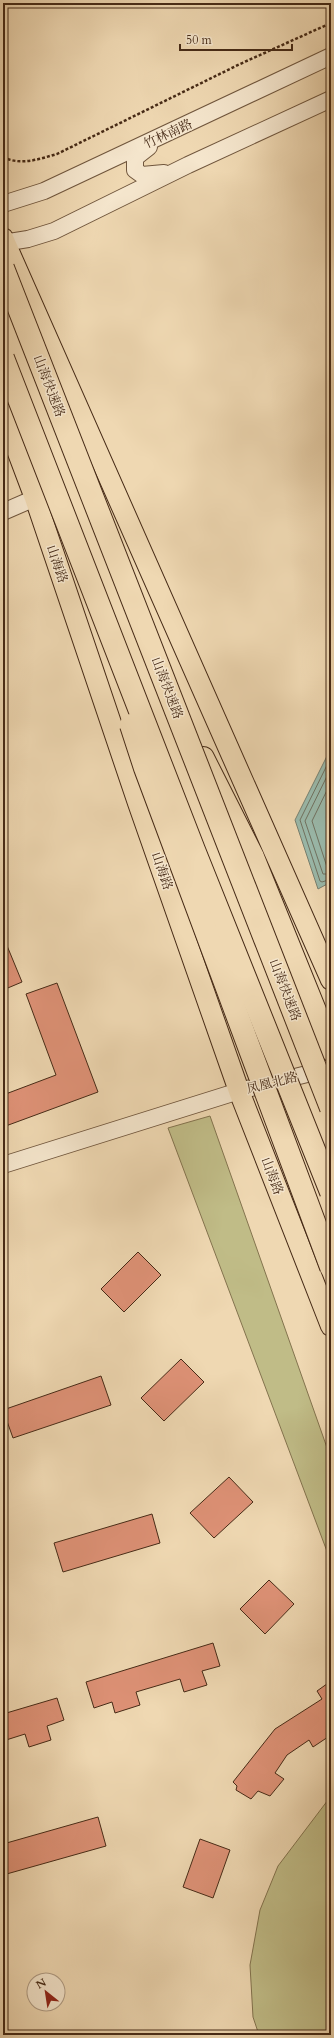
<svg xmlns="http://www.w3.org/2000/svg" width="334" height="2038" font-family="Cardo,'Noto Serif SC',serif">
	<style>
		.green { fill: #c0bc87; stroke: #83734e }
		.water { fill: #9abaac; stroke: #788070 }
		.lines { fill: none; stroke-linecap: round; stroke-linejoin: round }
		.shore { stroke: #707261; stroke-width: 1 }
		.building { fill: #df9277; stroke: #462a16 }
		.minor-casing { stroke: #70563d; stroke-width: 18 }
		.major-casing { stroke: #462a16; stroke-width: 22 }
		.highway-casing { stroke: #462a16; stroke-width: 24 }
		.path { stroke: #462a16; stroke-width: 2.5; stroke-dasharray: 3 2; stroke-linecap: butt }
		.minor { stroke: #f5e6cd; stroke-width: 16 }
		.major { stroke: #efd8b2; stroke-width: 20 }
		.highway { stroke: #efd8b2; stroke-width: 22 }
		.highway-bridge-casing { stroke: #462a16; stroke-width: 24; stroke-linecap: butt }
		.highway-bridge { stroke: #efd8b2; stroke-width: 22 }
		.labels { text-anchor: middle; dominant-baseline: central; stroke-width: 3; stroke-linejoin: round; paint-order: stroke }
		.street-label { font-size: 13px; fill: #462a16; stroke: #f5e6cd }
	</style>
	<rect width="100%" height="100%" fill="#efd8b2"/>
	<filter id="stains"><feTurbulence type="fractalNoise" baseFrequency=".005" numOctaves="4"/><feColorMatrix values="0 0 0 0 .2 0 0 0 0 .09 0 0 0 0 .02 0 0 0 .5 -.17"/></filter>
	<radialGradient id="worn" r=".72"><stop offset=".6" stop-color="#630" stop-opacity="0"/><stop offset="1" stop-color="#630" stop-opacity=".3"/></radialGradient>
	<g class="green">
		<path d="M210,1116l121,343v103l-163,-434z"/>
		<path d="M331,1796v239h-72l-6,-18 -3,-52 10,-55 18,-44z"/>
	</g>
	<path class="water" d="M331,748v134l-13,7 -23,-69z"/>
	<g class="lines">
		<g class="shore">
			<path d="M331,757l-31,63 20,61 2,1 9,-3"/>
			<path d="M331,768l-26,53 18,53h8"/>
			<path d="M331,782l-19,39 15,46 4,1"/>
		</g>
	</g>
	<g class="building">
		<path d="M3,936l19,46 -19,8z"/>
		<path d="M57,983l41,109 -95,35v-32l53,-20 -30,-81z"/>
		<path d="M138,1252l23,23 -37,37 -23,-23z"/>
		<path d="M181,1359l23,23 -40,39 -23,-23z"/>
		<path d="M101,1376l10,29 -98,33 -10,-28z"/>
		<path d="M229,1477l24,25 -39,36 -24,-25z"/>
		<path d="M152,1514l8,29 -97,29 -9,-29z"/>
		<path d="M269,1580l25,24 -29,30 -25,-25z"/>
		<path d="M213,1643l7,23 -18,5 5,14 -23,7 -4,-13 -44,13 4,13 -25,8 -3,-11 -18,6 -8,-26z"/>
		<path d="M331,1681v54l-18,12 -4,-7 -22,15 -12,18 9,6 -14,17 -12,-5 -7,8 -15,-9 1,-4 -4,-4 42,-53 47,-30 -5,-8z"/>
		<path d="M57,1698l7,22 -17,6 4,14 -22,7 -4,-13 -22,7v-27z"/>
		<path d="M98,1817l8,29 -103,29v-31z"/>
		<path d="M200,1839l30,11 -17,48 -30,-11z"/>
	</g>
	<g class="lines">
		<defs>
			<g id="minor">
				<path d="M149,147l-14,11v12l7,5 22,-2"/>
				<path d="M3,204l41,-13 287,-135"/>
				<path d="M3,243l25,-4 26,-8 134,-66 143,-66"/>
				<path d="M3,512l32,-14"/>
				<path d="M3,1165l236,-74 92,-23"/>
			</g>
			<g id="major">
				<path d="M3,238l328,742"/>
				<path d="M3,413l32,85 103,305 101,288 92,235"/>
			</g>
			<path id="highway" d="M203,758l50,99 78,193"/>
		</defs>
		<use href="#minor" class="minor-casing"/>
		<use href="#major" class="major-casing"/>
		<use href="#highway" class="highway-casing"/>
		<path class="path" d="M3,157c18,9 36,2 54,-3l183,-90 91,-41"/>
		<use href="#minor" class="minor"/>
		<use href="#major" class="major"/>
		<use href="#highway" class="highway"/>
		<defs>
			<g id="highway-bridge">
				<path d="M3,268l328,840"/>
				<path d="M3,358l191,492 137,342"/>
				<path d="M131,725l14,43 186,499"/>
			</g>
		</defs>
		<use href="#highway-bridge" class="highway-bridge-casing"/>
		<use href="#highway-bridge" class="highway-bridge"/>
	</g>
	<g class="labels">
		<g class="street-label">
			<text transform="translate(168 134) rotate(-25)">竹林南路</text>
			<text transform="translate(49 386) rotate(69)">山海快速路</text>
			<text transform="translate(57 564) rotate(71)">山海路</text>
			<text transform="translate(167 688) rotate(69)">山海快速路</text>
			<text transform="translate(162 871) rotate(71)">山海路</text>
			<text transform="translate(285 990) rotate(69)">山海快速路</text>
			<text transform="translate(272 1083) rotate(-14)">凤凰北路</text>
			<text transform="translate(272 1176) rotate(69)">山海路</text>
		</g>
	</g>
	<rect width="334" height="2038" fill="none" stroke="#efd8b2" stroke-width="16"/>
	<rect x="4" y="4" width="326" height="2030" fill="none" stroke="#462a16" stroke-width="2"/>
	<rect x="8" y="8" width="318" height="2022" fill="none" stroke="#462a16"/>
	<g transform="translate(46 1992) rotate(330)"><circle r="19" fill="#f5e6cd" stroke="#af9b84"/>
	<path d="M0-3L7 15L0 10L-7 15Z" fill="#8f2418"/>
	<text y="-6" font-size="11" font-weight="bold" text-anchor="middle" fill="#462a16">N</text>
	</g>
	<path d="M180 44v6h112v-6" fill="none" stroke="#462a16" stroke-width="2"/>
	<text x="186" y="44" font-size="12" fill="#462a16" stroke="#f5e6cd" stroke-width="3" paint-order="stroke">50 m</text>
	<rect width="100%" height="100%" filter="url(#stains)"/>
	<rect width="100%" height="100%" fill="url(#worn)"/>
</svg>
